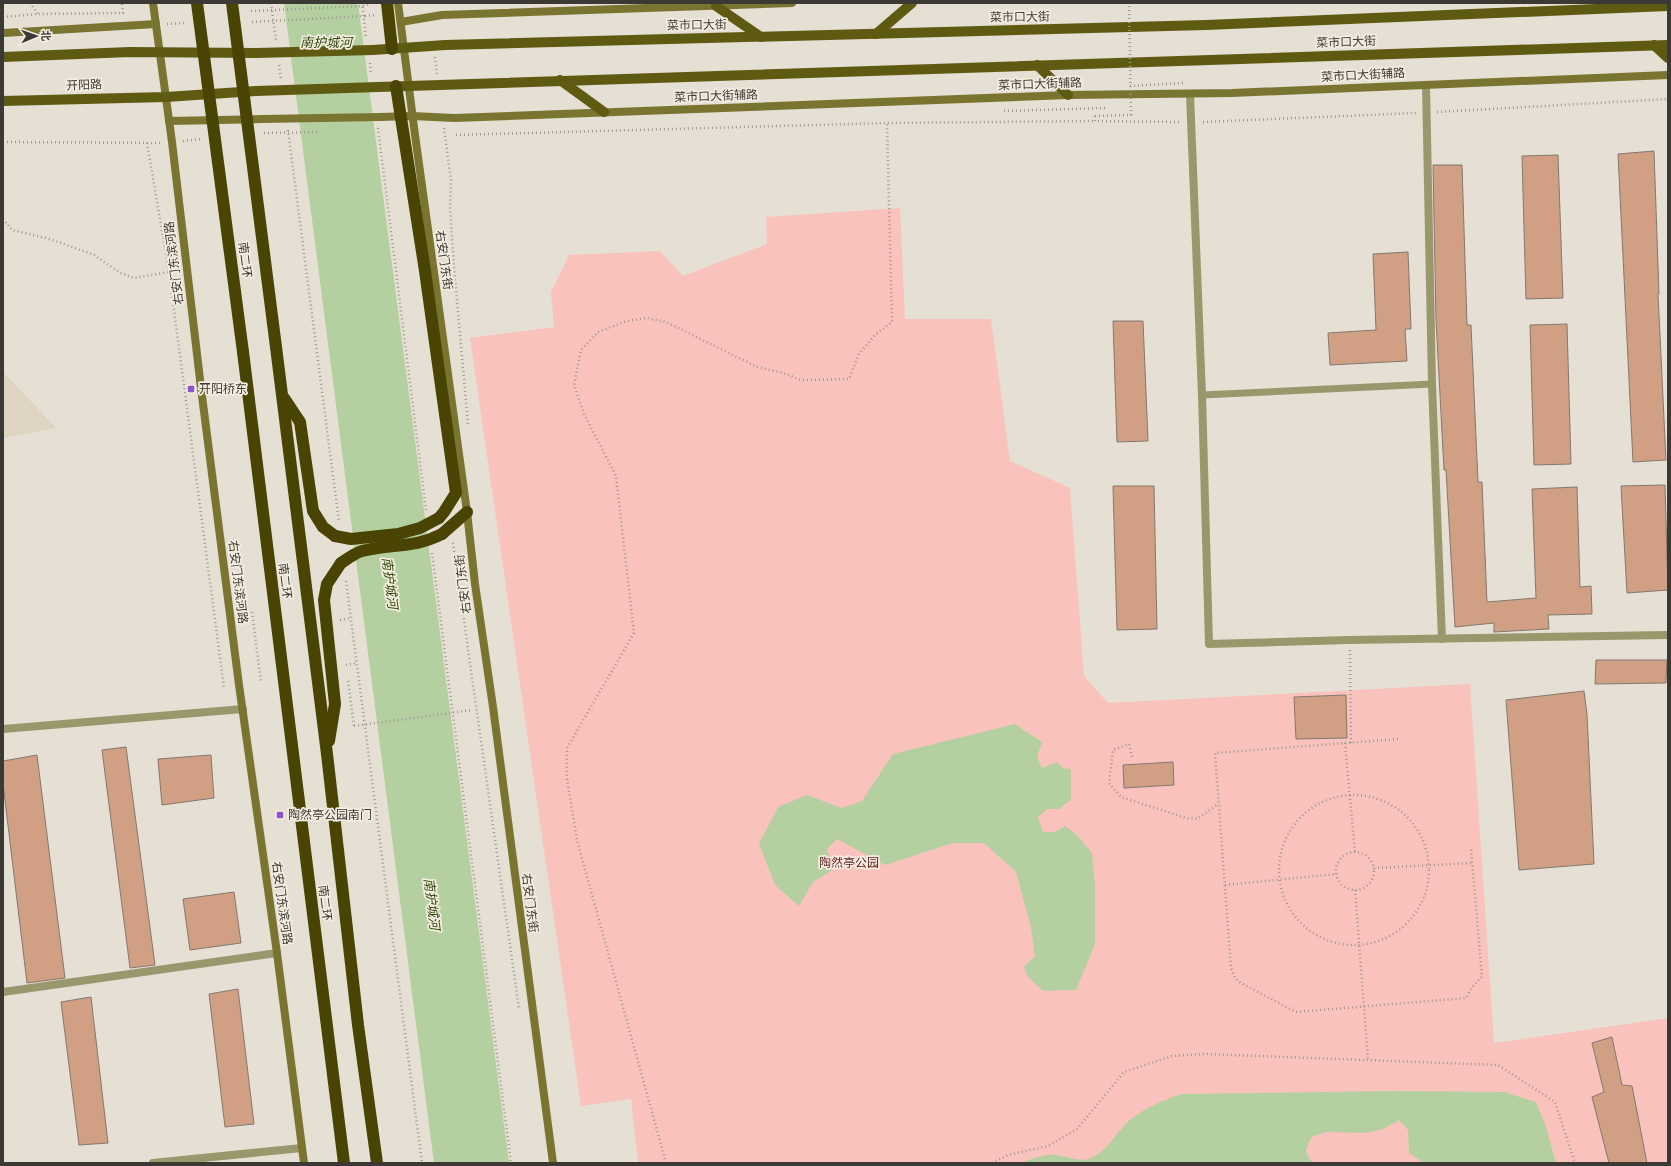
<svg xmlns="http://www.w3.org/2000/svg" width="1671" height="1166" font-family="'Asap Condensed','Noto Sans SC',sans-serif">
	<style>
		.built { fill: #dfd3c1 }
		.green { fill: #fac2bd }
		.water { fill: #b5d0a0 }
		.building { fill: #d19f83; stroke: #837871 }
		.lines { fill: none; stroke-linecap: round; stroke-linejoin: round }
		.path { stroke: #9e9990; stroke-width: 2.5; stroke-dasharray: 1 3; stroke-linecap: butt }
		.lane { stroke: #9a976d; stroke-width: 7 }
		.street { stroke: #9a976d; stroke-width: 8 }
		.secondary { stroke: #797430; stroke-width: 8 }
		.primary { stroke: #5f5a11; stroke-width: 10 }
		.highway { stroke: #494403; stroke-width: 12 }
		.path-bridge { stroke: #9e9990; stroke-width: 2.5; stroke-dasharray: 1 3; stroke-linecap: butt }
		.secondary-bridge { stroke: #797430; stroke-width: 8 }
		.primary-bridge { stroke: #5f5a11; stroke-width: 10 }
		.highway-bridge { stroke: #494403; stroke-width: 12 }
		.poi-dot { fill: #8e54cb; stroke: #f4ece1; stroke-width: 1.5 }
		.labels { text-anchor: middle; dominant-baseline: central; stroke-width: 3.5; stroke-linejoin: round; paint-order: stroke }
		.street-label { font-size: 12px; fill: #3c3934; stroke: #f4ece1 }
		.poi-label { font-size: 12px; fill: #3c3934; stroke: #f4ece1; text-anchor: start }
		.park-label { font-size: 12px; fill: #651f1e; stroke: #f4ece1 }
		.water-label { font-size: 13px; font-style: italic; fill: #2d4d05; stroke: #f4ece1 }
	</style>
	<rect width="100%" height="100%" fill="#e6dfd4"/>
	<path class="built" d="M3,372l53,56 -53,10z"/>
	<path class="green" d="M900,208l5,111h86l19,142 60,27 14,188 24,27 362,-19 24,359 174,-25v145h-1030l-7,-64 -50,7 -111,-768 84,-11 -3,-35 18,-37 91,-4 23,25 84,-32 -1,-27z"/>
	<g class="water">
		<path d="M284,3h74l151,1160h-75z"/>
		<path d="M1015,724l27,18 -5,15 5,11 15,-6 6,6 8,1v31l-12,9h-12l-9,8 5,15h11l11,-6 12,9 15,18 3,33v58l-19,46 -33,1 -15,-14 -4,-10 11,-11 -4,-28 -15,-56 -32,-29h-31l-68,22 -48,-26 -10,10 7,20 -21,13 -14,24 -24,-21 -16,-41 19,-37 29,-12 35,13 20,-7 31,-47z"/>
		<path d="M1394,1091l110,1 32,10 10,25 10,36h-132l-15,-10 -1,-23 -9,-10 -16,9 -17,4 -40,-1 -14,5 -4,7 -2,8 5,9 4,2h-293c10,-4 21,-9 32,-8 11,0 23,7 34,4 19,-6 27,-26 42,-39 13,-11 35,-21 52,-26z"/>
	</g>
	<g class="building">
		<path d="M1654,151l5,143h-1l8,166 -33,2 -15,-308z"/>
		<path d="M1558,155l5,143 -37,1 -4,-143z"/>
		<path d="M1433,165h29l5,160h4l7,157h4l5,120 49,-4 -4,-109 45,-2 3,100 11,-1 1,28 -44,1 1,14 -55,3v-9l-39,4 -9,-157h-2l-8,-150z"/>
		<path d="M1408,252l3,77h-6l2,32 -77,4 -2,-32 48,-3 -3,-76z"/>
		<path d="M1113,321h30l5,120 -31,1z"/>
		<path d="M1567,324l4,140 -37,1 -4,-140z"/>
		<path d="M1665,485l3,105 -41,3 -6,-107z"/>
		<path d="M1113,486h41l3,143 -40,1z"/>
		<path d="M1596,660h71l-1,23 -71,1z"/>
		<path d="M1584,691l3,23 7,150 -75,6 -13,-170z"/>
		<path d="M1346,695l1,43 -51,1 -2,-42z"/>
		<path d="M126,747l29,218 -25,3 -28,-218z"/>
		<path d="M37,755l28,223 -38,5 -24,-199v-23z"/>
		<path d="M211,755l3,43 -52,7 -4,-46z"/>
		<path d="M1173,762l1,23 -50,3 -1,-23z"/>
		<path d="M234,892l7,51 -51,7 -7,-51z"/>
		<path d="M238,989l16,135 -29,3 -16,-133z"/>
		<path d="M91,997l17,146 -29,2 -18,-143z"/>
		<path d="M1612,1037l10,48 10,1 15,77h-38l-17,-66 12,-5 -12,-49z"/>
	</g>
	<g class="lines">
		<g class="path">
			<path d="M30,3l8,11"/>
			<path d="M271,3l5,37"/>
			<path d="M362,3l4,35"/>
			<path d="M363,6l8,-3"/>
			<path d="M365,16l10,-1"/>
			<path d="M3,17l35,-3 85,-1 -1,-10"/>
			<path d="M167,24l19,-1"/>
			<path d="M435,57l2,17"/>
			<path d="M370,63l1,12"/>
			<path d="M279,65l2,13"/>
			<path d="M1004,111l101,-3"/>
			<path d="M1437,112l231,-13"/>
			<path d="M1095,116v5l85,1"/>
			<path d="M1203,122l213,-9"/>
			<path d="M378,128l48,382"/>
			<path d="M444,128l7,52 -1,28 4,59 14,157"/>
			<path d="M288,130l51,392"/>
			<path d="M456,135l431,-12 208,-2"/>
			<path d="M183,141l19,-2"/>
			<path d="M3,142l157,1"/>
			<path d="M147,143l22,129 55,416"/>
			<path d="M3,219l9,11 38,9 44,16 25,17 15,6 35,-6"/>
			<path d="M453,543l66,466"/>
			<path d="M432,553l79,610"/>
			<path d="M346,581l76,582"/>
			<path d="M252,612l9,70"/>
			<path d="M340,620l11,-2"/>
			<path d="M1350,650l1,93"/>
			<path d="M346,665l11,-2"/>
			<path d="M348,681l6,45"/>
			<path d="M1398,739l-183,14 16,215 4,10 6,5 55,29 170,-14 6,-11 10,-10 -11,-128"/>
			<path d="M1345,743l10,109"/>
			<path d="M1132,757l-3,-13 -16,6 -4,33 12,14 65,21 11,1 21,-15"/>
			<circle cx="1354" cy="870" r="75"/>
			<circle cx="1355" cy="871" r="19"/>
			<path d="M1374,868l99,-5"/>
			<path d="M1225,885l111,-11"/>
			<path d="M1355,890l13,170"/>
			<path d="M666,1163l-89,-323 -10,-61v-31l67,-115 -18,-157 -32,-62 -10,-29 7,-35 17,-18 29,-11 19,-3 20,4 91,45 26,6 18,7 48,-1 10,-25 16,-19 17,-13 -5,-199"/>
			<path d="M992,1163l16,-8 40,-9 29,-17 47,-57 48,-16 34,-2 292,11 57,37 20,61"/>
		</g>
		<path class="lane" d="M1202,395l230,-11"/>
		<g class="street">
			<path d="M1426,85l6,299 10,255"/>
			<path d="M1190,94l12,301 7,249 140,-4 319,-5"/>
			<path d="M3,729l240,-20"/>
			<path d="M3,992l274,-39"/>
			<path d="M153,1163l149,-15"/>
		</g>
		<g class="secondary">
			<path d="M153,3l19,139 29,246 38,297 38,268 27,210"/>
			<path d="M398,3l17,132 52,377 8,72 18,123 60,456"/>
			<path d="M401,22l41,-7 350,-12"/>
			<path d="M3,33l153,-9"/>
			<path d="M380,117l32,-1 42,2 614,-23 164,-2 436,-18"/>
			<path d="M169,121l93,-2"/>
		</g>
		<g class="primary">
			<path d="M716,6l45,31"/>
			<path d="M876,34l36,-31"/>
			<path d="M1654,45l14,13"/>
			<path d="M373,50l72,-5 761,-20 462,-19"/>
			<path d="M3,57l127,-5 126,1"/>
			<path d="M1037,65l31,30"/>
			<path d="M560,80l44,32"/>
			<path d="M378,87l1290,-42"/>
			<path d="M3,101l163,-4 90,-6"/>
		</g>
		<g class="highway">
			<path d="M387,3l5,46"/>
			<path d="M396,86l29,185 31,222 -12,19 -5,6"/>
			<path d="M276,347l51,407 31,271 19,138"/>
			<path d="M243,352l101,811"/>
			<path d="M284,398l16,24 13,89 10,16 12,9"/>
			<path d="M442,534l25,-22"/>
			<path d="M329,741l6,-37 -11,-104 3,-16 14,-21"/>
		</g>
		<g class="path-bridge">
			<path d="M251,11l112,-5"/>
			<path d="M252,22l113,-6"/>
			<path d="M1130,86l54,-3"/>
			<path d="M1095,116l36,-1 -2,-112"/>
			<path d="M264,133l55,-1"/>
			<path d="M354,726l118,-16"/>
		</g>
		<path class="secondary-bridge" d="M262,119l118,-2"/>
		<g class="primary-bridge">
			<path d="M256,53l117,-3"/>
			<path d="M256,91l122,-4"/>
		</g>
		<g class="highway-bridge">
			<path d="M197,3l46,349"/>
			<path d="M232,3l44,344"/>
			<path d="M335,536l16,3 47,-5 22,-6 19,-10"/>
			<path d="M341,563c6,-4 14,-10 21,-12 29,-8 51,-2 80,-17"/>
		</g>
	</g>
	<g class="poi-dot">
		<rect x="187" y="385" width="8" height="8" rx="2"/>
		<rect x="276" y="811" width="8" height="8" rx="2"/>
	</g>
	<g class="labels">
		<g class="street-label">
			<text transform="translate(1020 17) rotate(-1)">菜市口大街</text>
			<text transform="translate(697 25) rotate(-1)">菜市口大街</text>
			<text transform="translate(1346 42) rotate(-2)">菜市口大街</text>
			<text transform="translate(1363 75) rotate(-3)">菜市口大街辅路</text>
			<text transform="translate(1040 84) rotate(-2)">菜市口大街辅路</text>
			<text transform="translate(84 85) rotate(-2)">开阳路</text>
			<text transform="translate(716 96) rotate(-2)">菜市口大街辅路</text>
			<text transform="translate(245 260) rotate(83)">南二环</text>
			<text transform="translate(444 260) rotate(82)">右安门东街</text>
			<text transform="translate(174 263) rotate(-97)">右安门东滨河路</text>
			<text transform="translate(285 581) rotate(83)">南二环</text>
			<text transform="translate(238 582) rotate(83)">右安门东滨河路</text>
			<text transform="translate(463 584) rotate(-97)">右安门东街</text>
			<text transform="translate(282 903) rotate(82)">右安门东滨河路</text>
			<text transform="translate(325 903) rotate(83)">南二环</text>
			<text transform="translate(530 903) rotate(83)">右安门东街</text>
		</g>
		<g class="poi-label">
			<text x="199" y="389">开阳桥东</text>
			<text x="288" y="815">陶然亭公园南门</text>
		</g>
		<g class="park-label">
			<text x="849" y="863">陶然亭公园</text>
		</g>
		<g class="water-label">
			<text x="326" y="42">南护城河</text>
			<text transform="translate(390 583) rotate(83)">南护城河</text>
			<text transform="translate(432 904) rotate(83)">南护城河</text>
		</g>
	</g>
	<rect width="1671" height="1166" fill="none" stroke="#3c3934" stroke-width="8"/>
	<g transform="translate(36 36) rotate(88)" stroke="#f4ece1" stroke-width="3" paint-order="stroke">
	<path d="M0-3L7 15L0 10L-7 15Z" fill="#3c3934"/>
	<text y="-6" font-size="11" font-weight="bold" text-anchor="middle" fill="#3c3934">北</text>
	</g>
</svg>
